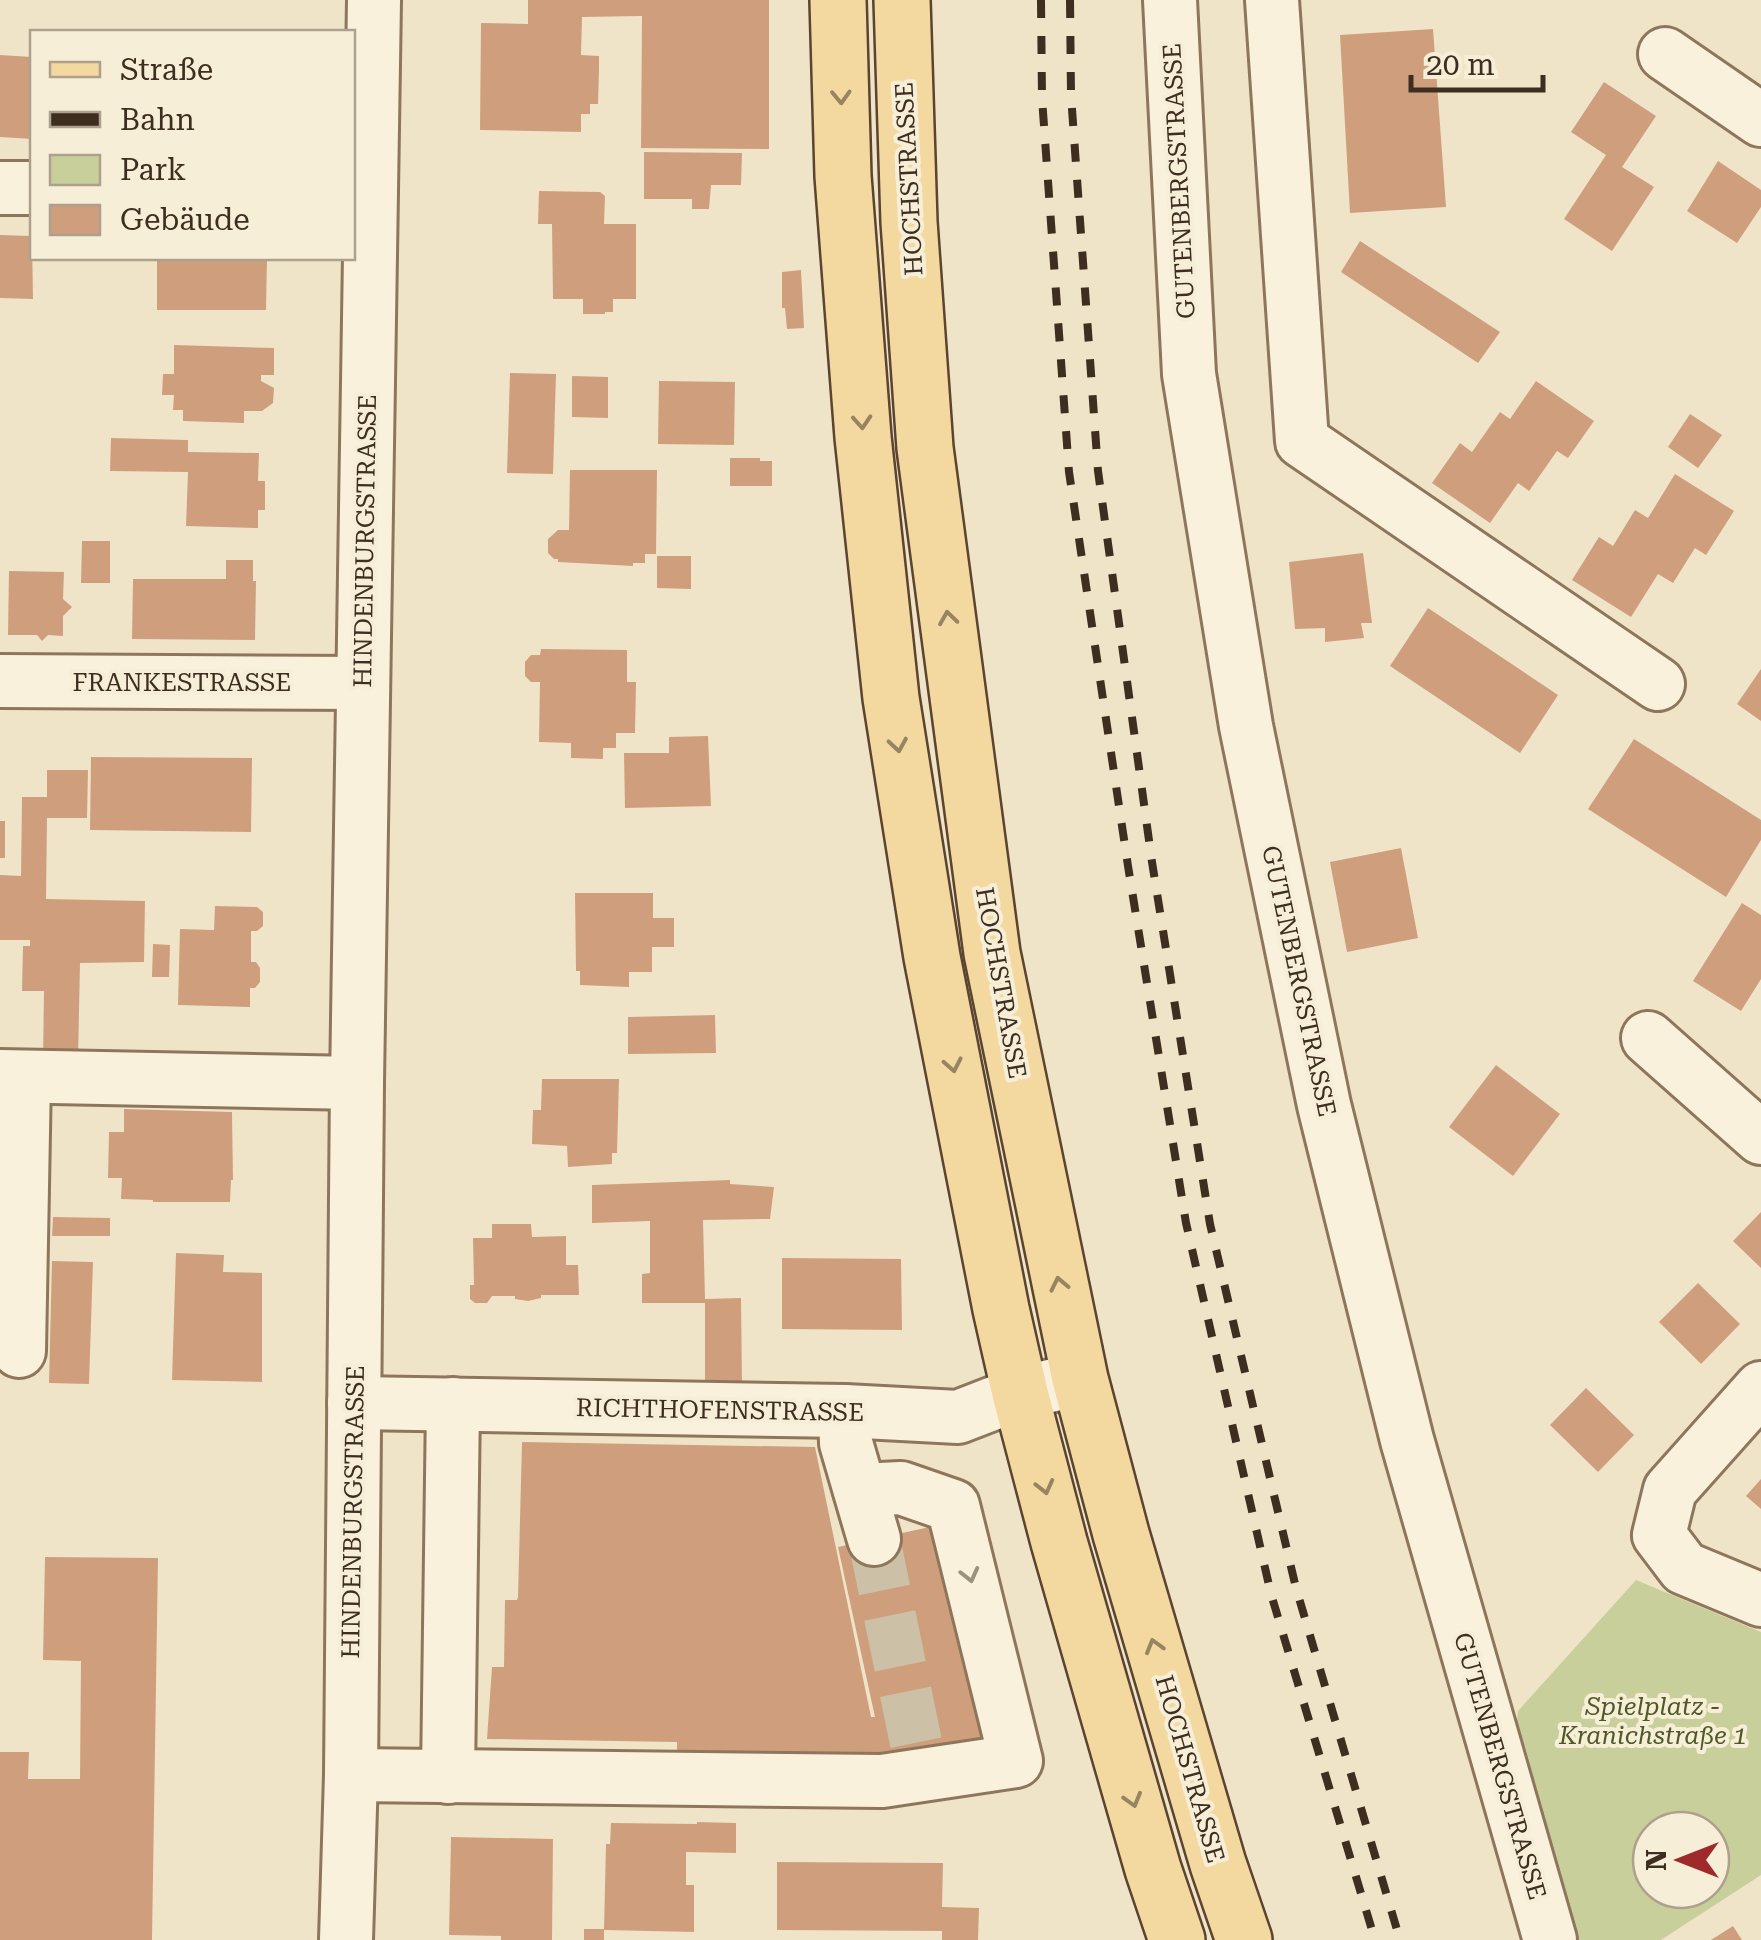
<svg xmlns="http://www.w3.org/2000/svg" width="1761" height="1940" font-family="'Roboto Serif',serif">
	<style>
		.green { fill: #c9cf9b; fill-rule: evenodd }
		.building { fill: #cf9f7d }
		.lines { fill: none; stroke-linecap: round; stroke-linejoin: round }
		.minor-tunnel { stroke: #ccc0a6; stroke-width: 52; stroke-dasharray: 52 26; stroke-linecap: butt }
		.minor-casing { stroke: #8d765c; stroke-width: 58 }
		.major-casing { stroke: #5b4430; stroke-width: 60 }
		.minor { stroke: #faf1dc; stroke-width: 52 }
		.major { stroke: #f3d9a0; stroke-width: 55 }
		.rail { stroke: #3d2e20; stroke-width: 8; stroke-dasharray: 18 18; stroke-linecap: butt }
		.oneway { stroke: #988460 }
		.oneway2 { stroke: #9c907e }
		.labels { text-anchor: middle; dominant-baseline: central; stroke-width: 8; stroke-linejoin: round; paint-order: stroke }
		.street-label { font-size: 25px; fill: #3d2e20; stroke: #f7eed8 }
		.park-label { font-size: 25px; font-style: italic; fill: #4d5a26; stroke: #f7eed8 }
	</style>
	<rect width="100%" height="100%" fill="#f0e4c8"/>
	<path class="green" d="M1636,1580l125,52v243l-100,65h-98l-51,-165 6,-64zM1651,1830h60v60h-60z"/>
	<g class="building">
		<path d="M528,0h241v149l-128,-1 1,-132 -60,1 -1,38 18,1v14l-1,34h-8v10h-9v18l-101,-2 1,-107 47,1z"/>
		<path d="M1433,29l13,178 -96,6 -10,-178z"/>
		<path d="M0,55l32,2v82l-32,-2z"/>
		<path d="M1604,82l52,34 -34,51 32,20 -42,64 -48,-32 42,-64 -35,-23z"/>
		<path d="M644,152l98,1 -1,32h-30l-2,24h-17v-10h-48z"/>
		<path d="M1718,161l43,29v17l-24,36 -50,-32z"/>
		<path d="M539,191l61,1 5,4 -1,28h32v75h-23v13h-8v2h-22v-15h-30l-1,-75h-14z"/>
		<path d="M0,235l32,1 1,63 -33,-1z"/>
		<path d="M1360,241l140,91 -22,31 -137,-91z"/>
		<path d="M157,258h110l-1,52h-109z"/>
		<path d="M801,270l3,58 -17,1 -2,-21h-3v-36z"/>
		<path d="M174,345l100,3v27h-13v6l13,7 -1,15 -11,8h-18v12l-61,-2v-11h-10l1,-15h-12l1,-21h11z"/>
		<path d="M510,373l46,1 -3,100 -46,-1z"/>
		<path d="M572,376l36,1v41l-36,-1z"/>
		<path d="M659,381l76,1 -1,63 -76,-1z"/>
		<path d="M1536,381l58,40 -26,37 -11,-7 -28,40 -11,-8 -28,40 -58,-40 28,-40 12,9 28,-40 10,7z"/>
		<path d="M1690,414l32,21 -24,33 -30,-21z"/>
		<path d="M111,438l77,2v12l71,1 -1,28h7v29h-7v18l-72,-2 2,-54 -78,-1z"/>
		<path d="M730,458h30v3h12v25h-42z"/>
		<path d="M570,470h87l-1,84h-11v9h-12v3l-75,-4v-3h-4l-6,-6v-14l10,-9h11z"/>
		<path d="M1675,474l59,37 -28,44 -11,-7 -22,35 -15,-9 -27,43 -59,-37 27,-43 14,9 22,-36 13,8z"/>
		<path d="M82,541h28v42h-29z"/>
		<path d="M1363,553l9,70h-11l3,15 -39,4v-14l-30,1 -6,-67z"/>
		<path d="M657,556h34v33l-34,-1z"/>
		<path d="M226,560h27v21h3l-1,59 -123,-1 1,-60h93z"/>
		<path d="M9,571l55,1 -1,27 9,8 -9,9v20l-15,-1 -6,6 -5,-6h-29z"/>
		<path d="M1428,608l130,87 -38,58 -130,-87z"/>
		<path d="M541,649l86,1v32h9l-1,51h-19v15h-13v11l-32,-1v-15l-32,-1 1,-60h-9l-6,-6v-14l6,-7h9z"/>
		<path d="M1761,669v52l-24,-17z"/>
		<path d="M708,736l3,70 -86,2 -1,-55h45v-16z"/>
		<path d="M1634,739l127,81v20l-35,57 -138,-88z"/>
		<path d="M91,757l161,1 -1,74 -161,-2z"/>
		<path d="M47,770h41l-1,48h-40l-1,81 99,2 -1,61 -64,1 -2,97h-35l1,-69h-22l1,-45h7v-6h-30v-65l21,1 1,-79h25z"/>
		<rect x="0" y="821" width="5" height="37"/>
		<path d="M1401,848l17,90 -71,14 -17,-90z"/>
		<path d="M575,893h78v25h21v29h-22v25h-23v15l-49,-2v-14h-4z"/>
		<path d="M1742,903l19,12v64l-20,32 -48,-30z"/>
		<path d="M215,906l42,1 6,5v14l-6,5h-6v31h5l4,6v14l-5,6h-5v19l-72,-2 2,-76 34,1z"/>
		<path d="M153,944l17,1 -1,32h-17z"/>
		<path d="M715,1015l1,38 -88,1v-37z"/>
		<path d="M1496,1065l64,49 -47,62 -64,-49z"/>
		<path d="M542,1079h77l-2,74h-5v11l-44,3 -1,-21 -35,-2 1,-34h8z"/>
		<path d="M124,1109l108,3 1,68h-2l-1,22h-77v-2l-32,-1 1,-21h-14l1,-46h15z"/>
		<path d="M730,1180v4l44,3 -4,32 -67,1 2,79 36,-1 1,87 -37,1v-83h-63v-29l8,-1v-52l-58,2v-38z"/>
		<path d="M1761,1212v56l-28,-27z"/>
		<path d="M53,1217l57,1v18h-58z"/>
		<path d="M492,1224h39l1,13 34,-1v29h12l1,30h-38v3l-13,3 -13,-2v-3h-23l-5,7h-12l-5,-4v-14h4l-1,-47h19z"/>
		<path d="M176,1253l48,2 -1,17 39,1v109l-90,-2z"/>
		<path d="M782,1258l119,1 1,71 -120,-1z"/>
		<path d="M52,1261l41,1 -4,122 -40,-1z"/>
		<path d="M1698,1283l42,41 -39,40 -42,-42z"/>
		<path d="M1586,1388l48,47 -36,37 -48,-47z"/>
		<path d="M522,1442l293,5 56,270h4l-37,-170 110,-24 47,218 -76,16 -242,4v-19l-190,-3 5,-72h12l1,-67h12l1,-3z"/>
		<path d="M1761,1479v30l-15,-13z"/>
		<path d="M45,1557l113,1 -6,382h-152v-188h29l-1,27h52l1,-118 -38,-1z"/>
		<path d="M697,1822l39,1v30l-50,-1v33h8v47l-90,-2v10h-20v-11h20l2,-85h4l1,-21 86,1z"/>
		<path d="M451,1837l102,2 -1,101h-51v-4l-52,-1z"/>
		<path d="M777,1862l166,1 -1,44 37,1 -1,32h-36v-9l-165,-1z"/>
		<path d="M1733,1926l9,14h-31z"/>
	</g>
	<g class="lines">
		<path class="minor-tunnel" d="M874,1539l45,218"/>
		<defs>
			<g id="minor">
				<path d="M1170,0l19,374 57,352 78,379 83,335 143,500"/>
				<path d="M1272,0l30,441 356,243"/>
				<path d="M1665,54l96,66"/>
				<path d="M0,188h32"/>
				<path d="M0,681l363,2"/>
				<path d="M1648,1038l113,100"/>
				<path d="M0,1076l357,7"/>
				<path d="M19,1351l5,-274"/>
				<path d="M1761,1388l-91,102 -11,45 25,33 77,32"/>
				<path d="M354,1403l491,8 113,6 62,-24 60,-14"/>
				<path d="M845,1411l1,32 28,96"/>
				<path d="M351,1775l531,6 134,-20 -63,-255 -52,-18 -41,2"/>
				<path d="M448,1777l5,-373"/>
				<path d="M346,1940l5,-165 6,-692 17,-1083"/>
			</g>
			<g id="major">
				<path d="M838,0l5,176 20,261 28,261 41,259 69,352 19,84 39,149 94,327 24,71"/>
				<path d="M902,0l7,222 16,226 67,505 88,426 41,155 97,330 26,76"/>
			</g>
		</defs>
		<use href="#minor" class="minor-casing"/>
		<use href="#major" class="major-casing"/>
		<use href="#minor" class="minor"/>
		<use href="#major" class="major"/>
		<g class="rail">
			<path d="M1041,0l1,98 27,374 59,394 58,357 85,371 104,346"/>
			<path d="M1070,0l1,95 27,376 54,391 58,362 86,364 104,352"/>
		</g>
	</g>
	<defs><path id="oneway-chevron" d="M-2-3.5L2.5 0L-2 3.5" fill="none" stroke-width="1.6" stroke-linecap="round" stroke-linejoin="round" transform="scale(2.5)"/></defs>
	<g class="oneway">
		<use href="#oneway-chevron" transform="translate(841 97) rotate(88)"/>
		<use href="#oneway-chevron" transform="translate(862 422) rotate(86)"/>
		<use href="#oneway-chevron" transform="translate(948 618) rotate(-98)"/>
		<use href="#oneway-chevron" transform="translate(898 745) rotate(81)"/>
		<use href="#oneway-chevron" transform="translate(953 1065) rotate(79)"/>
		<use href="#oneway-chevron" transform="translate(1059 1284) rotate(-102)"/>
		<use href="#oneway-chevron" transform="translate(1045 1487) rotate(76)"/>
		<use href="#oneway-chevron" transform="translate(1154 1646) rotate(-106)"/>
		<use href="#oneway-chevron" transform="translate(1133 1800) rotate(74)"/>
	</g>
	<use class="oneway2" href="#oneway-chevron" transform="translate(970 1575) rotate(76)"/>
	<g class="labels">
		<g class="street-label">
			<text transform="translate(909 179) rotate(-93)">HOCHSTRASSE</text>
			<text transform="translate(1179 181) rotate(-93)">GUTENBERGSTRASSE</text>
			<text transform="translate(365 541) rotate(-89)">HINDENBURGSTRASSE</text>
			<text x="182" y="682">FRANKESTRASSE</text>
			<text transform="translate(1299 981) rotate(78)">GUTENBERGSTRASSE</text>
			<text transform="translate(1001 983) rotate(80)">HOCHSTRASSE</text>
			<text transform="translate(720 1410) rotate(1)">RICHTHOFENSTRASSE</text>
			<text transform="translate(353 1512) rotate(-89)">HINDENBURGSTRASSE</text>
			<text transform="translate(1500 1766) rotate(74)">GUTENBERGSTRASSE</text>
			<text transform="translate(1190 1769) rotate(74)">HOCHSTRASSE</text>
		</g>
		<g class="park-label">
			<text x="1653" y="1706">Spielplatz -<tspan x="1653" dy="29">Kranichstraße 1</tspan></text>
		</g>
	</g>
	<rect x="30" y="30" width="325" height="230" fill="#f7eed8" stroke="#ada18e" stroke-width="2.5"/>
	<rect x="50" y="62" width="50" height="15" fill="#f3d9a0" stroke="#ada18e" stroke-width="2.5"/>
	<text x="120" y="80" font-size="30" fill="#3d2e20">Straße</text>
	<rect x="50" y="112" width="50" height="15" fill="#3d2e20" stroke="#ada18e" stroke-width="2.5"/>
	<text x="120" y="130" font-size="30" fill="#3d2e20">Bahn</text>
	<rect x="50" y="155" width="50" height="30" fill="#c9cf9b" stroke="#ada18e" stroke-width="2.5"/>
	<text x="120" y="180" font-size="30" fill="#3d2e20">Park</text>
	<rect x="50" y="205" width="50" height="30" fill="#cf9f7d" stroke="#ada18e" stroke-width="2.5"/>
	<text x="120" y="230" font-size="30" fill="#3d2e20">Gebäude</text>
	<g transform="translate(1681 1860) rotate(270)"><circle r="48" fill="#f7eed8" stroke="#ada18e" stroke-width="2.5"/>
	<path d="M0-8L18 38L0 25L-18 38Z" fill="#9e2a2b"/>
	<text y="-15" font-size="28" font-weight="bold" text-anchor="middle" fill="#3d2e20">N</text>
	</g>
	<path d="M1411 75v15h132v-15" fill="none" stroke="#3d2e20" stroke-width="5"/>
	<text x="1426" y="75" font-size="30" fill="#3d2e20" stroke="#f7eed8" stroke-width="8" paint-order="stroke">20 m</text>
</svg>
